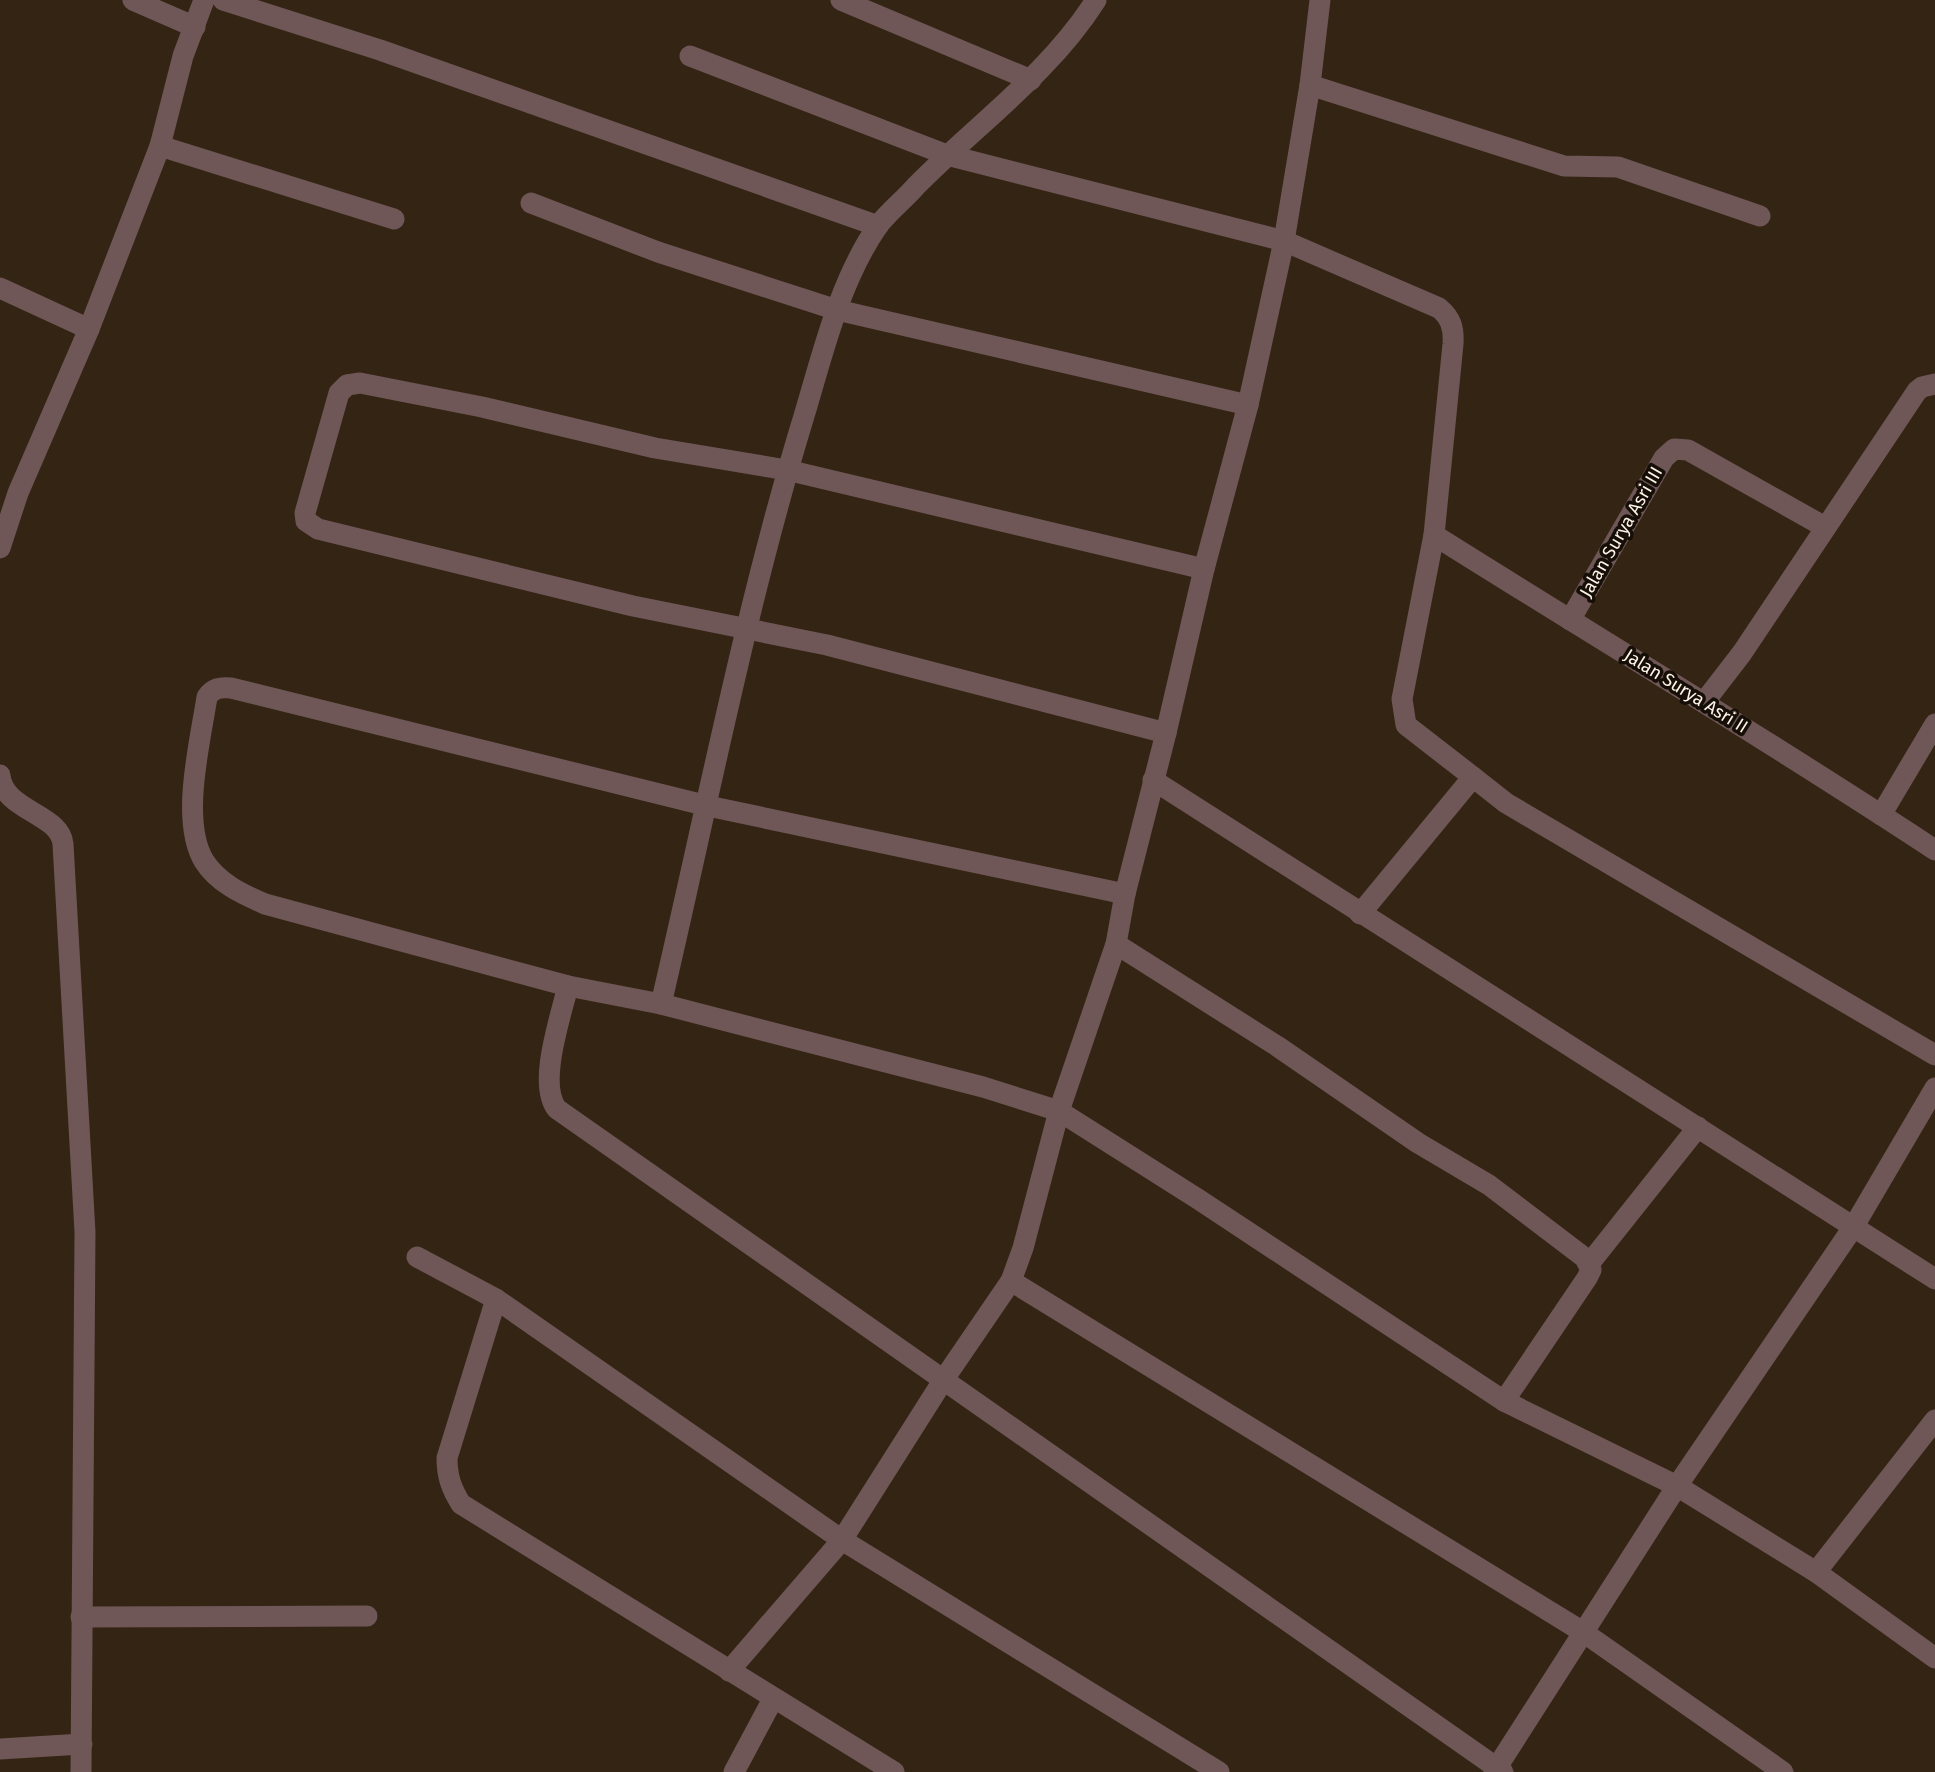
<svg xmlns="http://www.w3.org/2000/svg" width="1935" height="1772" font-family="'Fira Sans',sans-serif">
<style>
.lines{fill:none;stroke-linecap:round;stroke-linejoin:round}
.minor{stroke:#6f5657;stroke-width:21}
.labels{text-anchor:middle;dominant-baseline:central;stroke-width:7;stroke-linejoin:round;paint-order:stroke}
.street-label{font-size:18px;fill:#fef3e8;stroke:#160f08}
</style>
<rect width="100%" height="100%" fill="#342413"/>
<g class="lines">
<g class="minor">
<polyline points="133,0 195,27"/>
<polyline points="223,0 380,50 878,226"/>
<polyline points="841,0 1031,80"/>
<path d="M690 56 947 155 1284 241 1439 308C1451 318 1454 328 1453 344L1434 535 1402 699 1406 725 1473 777"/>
<polyline points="1310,85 1564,166 1618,167 1760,216"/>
<polyline points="160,146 394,219"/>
<polyline points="531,203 658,252 837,310 1248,405"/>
<polyline points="0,288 89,329"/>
<path d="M1434 535C1601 640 1770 741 1935 850"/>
<polyline points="0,548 18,493 89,329 160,146 183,56 204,0"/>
<polyline points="1570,620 1664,458 1674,449 1688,450 1825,527"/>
<polyline points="1705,701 1742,653 1917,391 1922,387 1935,384"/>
<polyline points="1166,733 827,645 633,606 318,529 306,521 305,513 339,393 347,385 360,383 482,407 655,448 787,470 1204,569"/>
<path d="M0 775C3 811 60 813 63 844L85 1232 81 1772"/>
<polyline points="1153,780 1935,1279"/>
<polyline points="1881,815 1935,724"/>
<path d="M1125 894 708 806 231 688C220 687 213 688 207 697 200 743 180 821 204 861 218 883 242 894 265 904L568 986 661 1004 983 1087 1059 1111 1198 1199 1504 1401 1677 1486 1816 1572 1935 1658"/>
<polyline points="1360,914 1473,777 1506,803 1935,1055"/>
<polyline points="1116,944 1277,1046 1418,1143 1489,1185 1585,1258 1591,1270 1587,1278 1504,1401"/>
<path d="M568 986C561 1016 537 1084 557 1109L1503 1772"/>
<path d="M661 1004C707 808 745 609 804 416 823 353 839 283 877 227 888 212 904 200 916 186 977 124 1049 74 1096 0"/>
<polyline points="417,1257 496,1299 842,1540 1219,1772"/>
<polyline points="1589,1264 1698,1127"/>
<polyline points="1011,1281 1583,1632 1783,1772"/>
<path d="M496 1299 447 1458C447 1476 451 1488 461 1504L894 1772"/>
<polyline points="1816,1572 1935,1420"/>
<polyline points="81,1617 367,1616"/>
<polyline points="729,1671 842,1540 944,1379 1011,1281 1023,1248 1059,1111 1116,944 1125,894 1166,733 1204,569 1248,405 1284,241 1310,85 1320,0"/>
<polyline points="0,1749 82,1744"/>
<polyline points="734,1772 773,1699"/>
<polyline points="1494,1772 1677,1486 1854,1226 1935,1088"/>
</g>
</g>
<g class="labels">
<g class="street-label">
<text transform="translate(1621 532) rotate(-60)">Jalan Surya Asri III</text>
<text transform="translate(1686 691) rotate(32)">Jalan Surya Asri II</text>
</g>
</g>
</svg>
